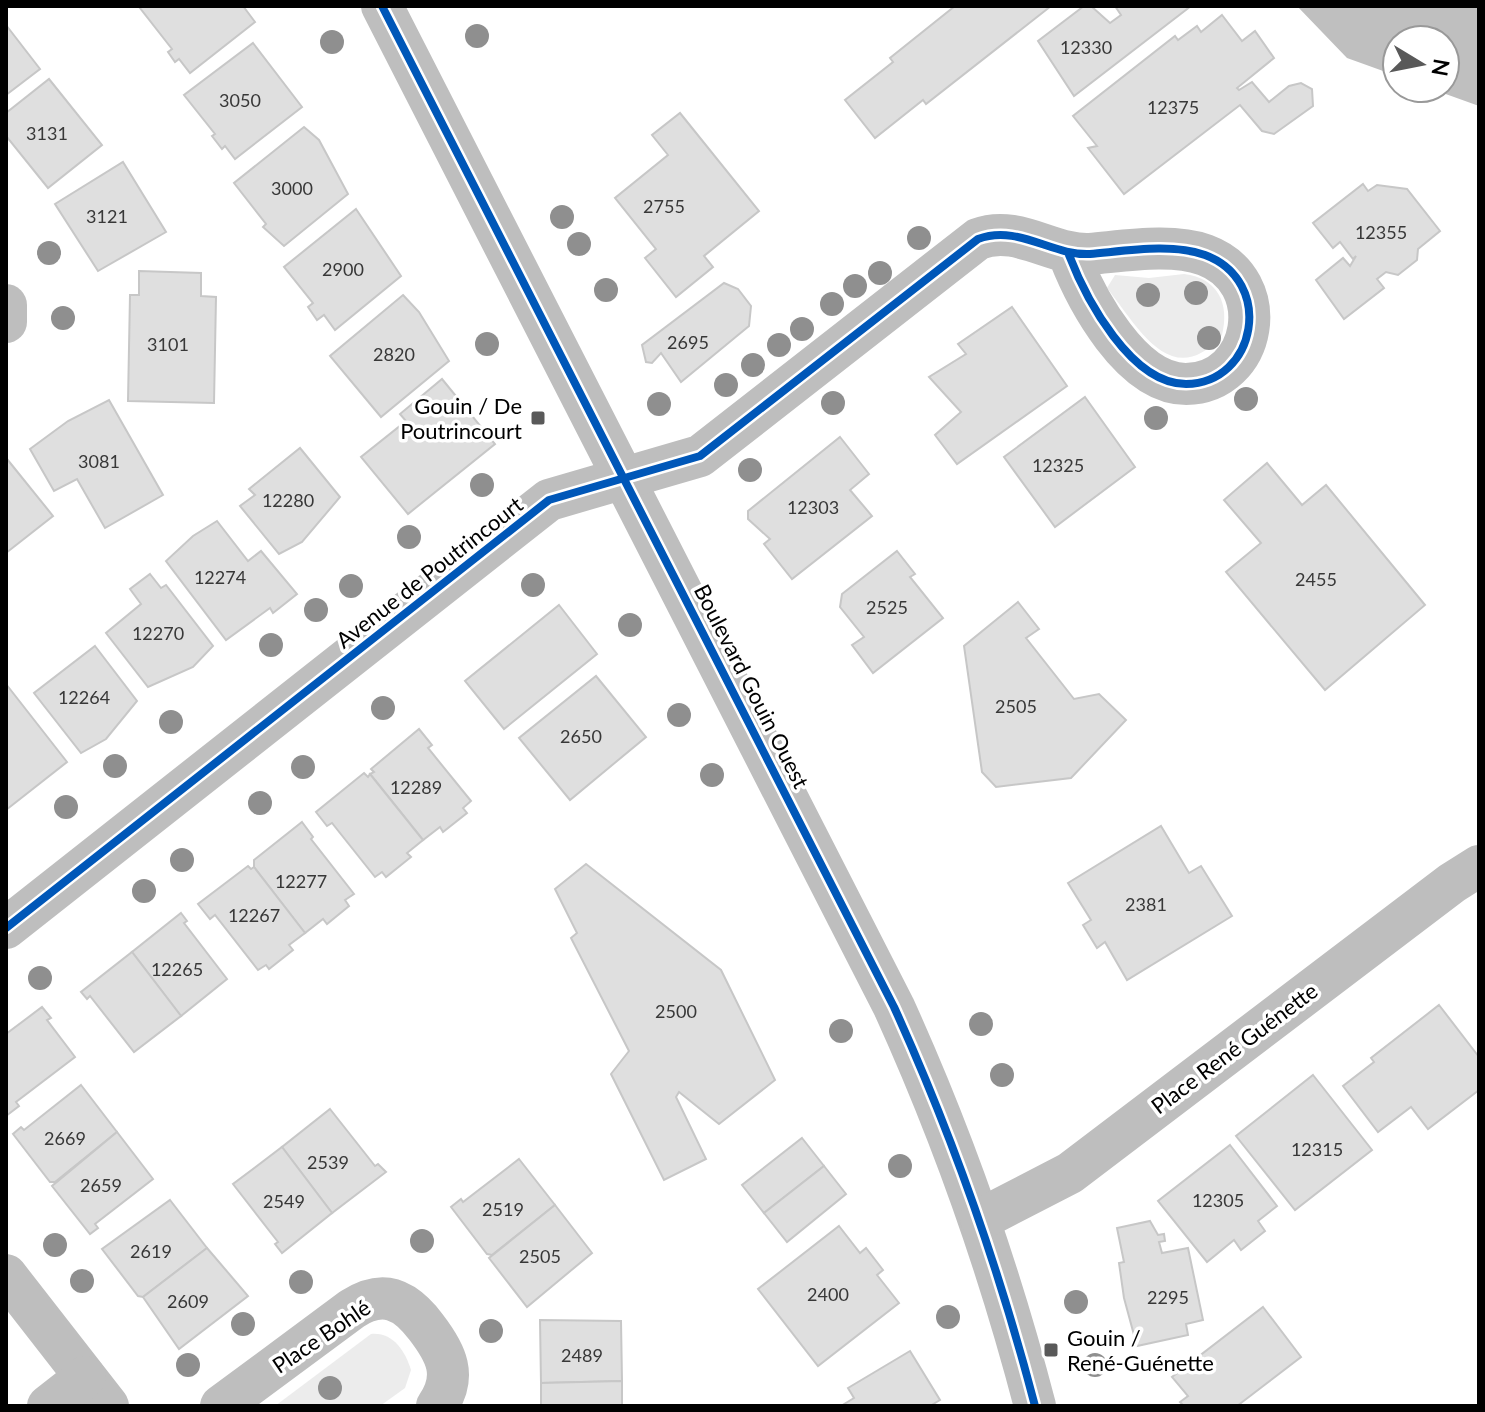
<svg xmlns="http://www.w3.org/2000/svg" width="1485" height="1412" font-family="Lato,sans-serif">
<style>
.green{fill:#ececec}
.water{fill:#bfbfbf}
.building{fill:#dfdfdf;stroke:#c7c7c7;stroke-width:2}
.lines{fill:none;stroke-linecap:round;stroke-linejoin:round}
.minor{stroke:#bebebe;stroke-width:42}
.cycleway-casing{stroke:#fff;stroke-width:13}
.cycleway{stroke:#0057b8;stroke-width:8}
.tree{fill:#8f8f8f}
.poi-dot{fill:#595959;stroke:#fff;stroke-width:3}
.labels{text-anchor:middle;dominant-baseline:central;stroke-width:7;stroke-linejoin:round;paint-order:stroke}
.number-label{font-size:18px;fill:#383838}
.poi-label{font-size:22px;fill:#000;stroke:#fff;text-anchor:end}
.street-label{font-size:22px;fill:#000;stroke:#fff}
</style>
<rect width="100%" height="100%" fill="#fff"/>
<g class="green">
<path d="M1184 274C1218 278 1230 304 1222 335 1172 393 1138 327 1107 288L1115 275 1149 278Z"/>
<path d="M371 1334C393 1332 405 1351 411 1370L405 1388 380 1406H275Z"/>
</g>
<polygon class="water" points="1297,6 1479,6 1479,106 1429,88 1445,88 1445,40 1397,40 1397,76 1347,58"/>
<g class="building">
<polygon points="142,6 243,6 255,22 190,73 179,59 175,62 168,52 172,49 140,8"/>
<polygon points="955,6 1051,6 926,104 923,100 875,138 845,100 893,62 890,58"/>
<polygon points="1084,6 1091,6 1110,23 1121,15 1115,6 1191,6 1074,96 1038,41"/>
<polygon points="1222,15 1242,41 1255,31 1274,58 1237,88 1239,90 1252,82 1269,102 1289,86 1301,83 1312,89 1313,106 1274,134 1262,131 1240,105 1124,194 1088,148 1097,146 1073,116 1175,36 1178,40 1197,26 1201,32"/>
<polygon points="6,25 40,69 6,95"/>
<polygon points="253,43 302,107 235,159 225,146 222,149 212,136 215,134 184,95"/>
<polygon points="49,79 102,145 48,188 6,136 6,113"/>
<polygon points="680,113 759,211 704,256 713,267 676,297 645,258 656,249 615,198 668,155 652,135"/>
<polygon points="304,127 319,140 348,194 284,246 263,227 266,224 234,183"/>
<polygon points="123,162 166,232 98,271 55,204"/>
<polygon points="1363,184 1368,191 1377,185 1407,189 1440,231 1418,249 1417,260 1398,275 1386,272 1377,279 1384,288 1344,319 1316,280 1343,258 1350,266 1356,256 1353,259 1340,242 1333,248 1313,223"/>
<polygon points="356,209 401,276 335,330 324,315 317,320 308,307 313,303 284,267"/>
<polygon points="139,271 201,273 201,296 216,297 214,403 128,401 130,295 139,295"/>
<polygon points="724,283 738,289 751,306 749,326 681,382 661,353 652,363 646,362 642,345"/>
<polygon points="403,295 419,312 449,361 381,417 330,356"/>
<polygon points="1012,307 1067,386 957,464 935,435 961,412 929,377 966,354 958,344"/>
<polygon points="442,379 495,444 408,514 361,457 406,421 400,414"/>
<polygon points="1085,397 1135,467 1055,527 1004,457"/>
<polygon points="109,400 163,495 105,528 77,479 54,491 30,449 68,421"/>
<polygon points="840,437 869,474 850,490 872,516 792,579 764,544 770,539 748,519 748,511"/>
<polygon points="300,448 340,497 302,542 279,554 240,506 255,495 249,489"/>
<polygon points="7,459 53,516 6,553 6,460"/>
<polygon points="1267,463 1302,505 1326,485 1425,605 1325,690 1226,572 1261,543 1224,500"/>
<polygon points="217,521 248,561 261,551 297,594 273,613 270,608 226,640 166,561 193,536"/>
<polygon points="897,551 915,574 910,577 943,618 873,673 852,645 864,637 840,607 842,594"/>
<polygon points="150,574 161,588 166,585 213,646 193,667 148,687 106,633 141,604 130,589"/>
<polygon points="1018,602 1039,629 1026,638 1074,699 1099,694 1126,720 1071,778 996,787 982,772 964,646"/>
<polygon points="559,605 597,654 504,729 465,681"/>
<polygon points="95,646 137,701 106,739 81,753 34,693"/>
<polygon points="596,676 646,737 570,800 519,738"/>
<polygon points="6,684 67,762 6,810"/>
<polygon points="419,729 432,745 428,748 471,801 463,808 467,813 443,832 440,827 423,840 370,774 374,772 371,769"/>
<polygon points="364,773 368,777 370,774 423,840 407,853 411,857 386,877 382,872 375,877 332,823 327,826 316,812"/>
<polygon points="302,822 313,837 311,839 354,894 345,900 349,906 327,924 323,919 305,933 254,867 254,860"/>
<polygon points="1161,826 1189,873 1201,866 1232,916 1127,980 1105,942 1097,948 1083,925 1091,920 1068,883"/>
<polygon points="586,864 721,970 775,1080 719,1124 679,1092 676,1097 706,1159 664,1180 611,1074 629,1051 571,938 577,933 555,889"/>
<polygon points="248,866 251,869 254,867 305,933 289,945 293,950 269,969 266,965 258,970 215,915 210,919 198,904"/>
<polygon points="181,913 187,921 184,923 227,979 181,1016 132,952"/>
<polygon points="132,952 181,1016 134,1052 90,996 87,999 81,992"/>
<polygon points="1439,1005 1479,1057 1479,1090 1428,1129 1411,1107 1378,1132 1343,1086 1374,1062 1371,1058"/>
<polygon points="42,1007 51,1018 47,1020 75,1057 16,1102 19,1106 6,1116 6,1034"/>
<polygon points="1313,1075 1372,1150 1295,1210 1236,1136"/>
<polygon points="81,1085 117,1132 55,1182 50,1182 13,1134 21,1127 24,1130"/>
<polygon points="330,1109 375,1166 378,1164 386,1172 332,1213 282,1147"/>
<polygon points="117,1132 153,1179 95,1224 98,1228 90,1234 52,1186"/>
<polygon points="802,1138 824,1166 764,1213 742,1185"/>
<polygon points="1230,1145 1277,1206 1258,1221 1265,1231 1241,1250 1234,1240 1207,1262 1158,1201"/>
<polygon points="282,1147 332,1213 282,1253 275,1244 278,1242 233,1184"/>
<polygon points="519,1159 555,1205 492,1255 487,1254 451,1207 461,1199 463,1202"/>
<polygon points="824,1166 846,1194 787,1242 764,1213"/>
<polygon points="170,1200 207,1248 143,1297 138,1296 102,1249"/>
<polygon points="555,1205 592,1253 527,1307 489,1258"/>
<polygon points="1150,1221 1158,1235 1164,1234 1165,1241 1159,1242 1162,1253 1188,1248 1203,1320 1186,1324 1188,1335 1137,1346 1124,1298 1119,1263 1124,1262 1117,1228"/>
<polygon points="839,1226 860,1253 866,1248 883,1270 877,1275 899,1303 818,1366 758,1289"/>
<polygon points="207,1248 248,1296 179,1349 143,1297"/>
<polygon points="1263,1307 1301,1357 1237,1406 1184,1406 1180,1402 1188,1396 1172,1377"/>
<polygon points="540,1320 621,1321 622,1381 541,1383"/>
<polygon points="910,1351 940,1400 930,1406 841,1406 854,1398 848,1388"/>
<polygon points="622,1381 622,1406 541,1406 541,1383"/>
</g>
<g class="lines">
<g class="minor">
<path d="M382 6 894 1007C953 1137 999 1268 1035 1406"/>
<polyline points="6,305 6,322"/>
<path d="M6 928 549 500 700 456 978 239C1018 224 1052 256 1090 254 1125 251 1172 243 1205 255 1275 281 1257 383 1186 384 1131 384 1086 299 1069 255"/>
<polyline points="981,1219 1070,1173 1452,883 1479,866"/>
<polyline points="6,1275 108,1406"/>
<polyline points="48,1406 85,1377"/>
<path d="M221 1406 352 1309C383 1289 405 1299 426 1327 446 1353 458 1376 437 1406"/>
</g>
<defs>
<g id="cycleway">
<path d="M382 6 894 1007C953 1137 999 1268 1035 1406"/>
<path d="M6 928 549 500 700 456 978 239C1018 224 1052 256 1090 254 1125 251 1172 243 1205 255 1275 281 1257 383 1186 384 1131 384 1086 299 1069 255"/>
</g>
</defs>
<use href="#cycleway" class="cycleway-casing"/>
<use href="#cycleway" class="cycleway"/>
</g>
<g class="tree">
<circle cx="477" cy="36" r="12"/>
<circle cx="332" cy="42" r="12"/>
<circle cx="562" cy="217" r="12"/>
<circle cx="919" cy="238" r="12"/>
<circle cx="579" cy="244" r="12"/>
<circle cx="49" cy="253" r="12"/>
<circle cx="880" cy="273" r="12"/>
<circle cx="855" cy="286" r="12"/>
<circle cx="606" cy="290" r="12"/>
<circle cx="1196" cy="293" r="12"/>
<circle cx="1148" cy="295" r="12"/>
<circle cx="832" cy="304" r="12"/>
<circle cx="63" cy="318" r="12"/>
<circle cx="802" cy="329" r="12"/>
<circle cx="1209" cy="338" r="12"/>
<circle cx="487" cy="344" r="12"/>
<circle cx="779" cy="345" r="12"/>
<circle cx="753" cy="365" r="12"/>
<circle cx="726" cy="385" r="12"/>
<circle cx="1246" cy="399" r="12"/>
<circle cx="833" cy="403" r="12"/>
<circle cx="659" cy="404" r="12"/>
<circle cx="1156" cy="418" r="12"/>
<circle cx="750" cy="470" r="12"/>
<circle cx="482" cy="485" r="12"/>
<circle cx="409" cy="537" r="12"/>
<circle cx="533" cy="585" r="12"/>
<circle cx="351" cy="586" r="12"/>
<circle cx="316" cy="610" r="12"/>
<circle cx="630" cy="625" r="12"/>
<circle cx="271" cy="645" r="12"/>
<circle cx="383" cy="708" r="12"/>
<circle cx="679" cy="715" r="12"/>
<circle cx="171" cy="722" r="12"/>
<circle cx="115" cy="766" r="12"/>
<circle cx="303" cy="767" r="12"/>
<circle cx="712" cy="775" r="12"/>
<circle cx="260" cy="803" r="12"/>
<circle cx="66" cy="807" r="12"/>
<circle cx="182" cy="860" r="12"/>
<circle cx="144" cy="891" r="12"/>
<circle cx="40" cy="978" r="12"/>
<circle cx="981" cy="1024" r="12"/>
<circle cx="841" cy="1031" r="12"/>
<circle cx="1002" cy="1075" r="12"/>
<circle cx="900" cy="1166" r="12"/>
<circle cx="422" cy="1241" r="12"/>
<circle cx="55" cy="1245" r="12"/>
<circle cx="82" cy="1281" r="12"/>
<circle cx="301" cy="1282" r="12"/>
<circle cx="1076" cy="1302" r="12"/>
<circle cx="948" cy="1317" r="12"/>
<circle cx="243" cy="1324" r="12"/>
<circle cx="491" cy="1331" r="12"/>
<circle cx="188" cy="1365" r="12"/>
<circle cx="1095" cy="1365" r="12"/>
<circle cx="330" cy="1388" r="12"/>
</g>
<g class="poi-dot">
<rect x="530" y="410" width="16" height="16" rx="4"/>
<rect x="1043" y="1342" width="16" height="16" rx="4"/>
</g>
<g class="labels">
<g class="number-label">
<text x="1086" y="47">12330</text>
<text x="240" y="100">3050</text>
<text x="1173" y="107">12375</text>
<text x="47" y="133">3131</text>
<text x="292" y="188">3000</text>
<text x="664" y="206">2755</text>
<text x="107" y="216">3121</text>
<text x="1381" y="232">12355</text>
<text x="343" y="269">2900</text>
<text x="688" y="342">2695</text>
<text x="168" y="344">3101</text>
<text x="394" y="354">2820</text>
<text x="99" y="461">3081</text>
<text x="1058" y="465">12325</text>
<text x="288" y="500">12280</text>
<text x="813" y="507">12303</text>
<text x="220" y="577">12274</text>
<text x="1316" y="579">2455</text>
<text x="887" y="607">2525</text>
<text x="158" y="633">12270</text>
<text x="84" y="697">12264</text>
<text x="1016" y="706">2505</text>
<text x="581" y="736">2650</text>
<text x="416" y="787">12289</text>
<text x="301" y="881">12277</text>
<text x="1146" y="904">2381</text>
<text x="254" y="915">12267</text>
<text x="177" y="969">12265</text>
<text x="676" y="1011">2500</text>
<text x="65" y="1138">2669</text>
<text x="1317" y="1149">12315</text>
<text x="328" y="1162">2539</text>
<text x="101" y="1185">2659</text>
<text x="1218" y="1200">12305</text>
<text x="284" y="1201">2549</text>
<text x="503" y="1209">2519</text>
<text x="151" y="1251">2619</text>
<text x="540" y="1256">2505</text>
<text x="828" y="1294">2400</text>
<text x="1168" y="1297">2295</text>
<text x="188" y="1301">2609</text>
<text x="582" y="1355">2489</text>
</g>
<g class="poi-label">
<text x="522" y="405">Gouin / De<tspan x="522" dy="25">Poutrincourt</tspan></text>
<text x="1067" y="1337" text-anchor="start">Gouin /<tspan x="1067" dy="25">René-Guénette</tspan></text>
</g>
<g class="street-label">
<text transform="translate(429 572) rotate(-38)">Avenue de Poutrincourt</text>
<text transform="translate(752 686) rotate(63)">Boulevard Gouin Ouest</text>
<text transform="translate(1234 1048) rotate(-37)">Place René Guénette</text>
<text transform="translate(321 1336) rotate(-34)">Place Bohlé</text>
</g>
</g>
<rect width="1485" height="1412" fill="none" stroke="#000000" stroke-width="16"/>
<g transform="translate(1421 64) rotate(100)"><circle r="38" fill="#ffffff" stroke="#999999" stroke-width="2"/>
<path d="M0-6L14 30L0 20L-14 30Z" fill="#595959"/>
<text y="-12" font-size="22" font-weight="bold" text-anchor="middle" fill="#000000">N</text>
</g>
</svg>
